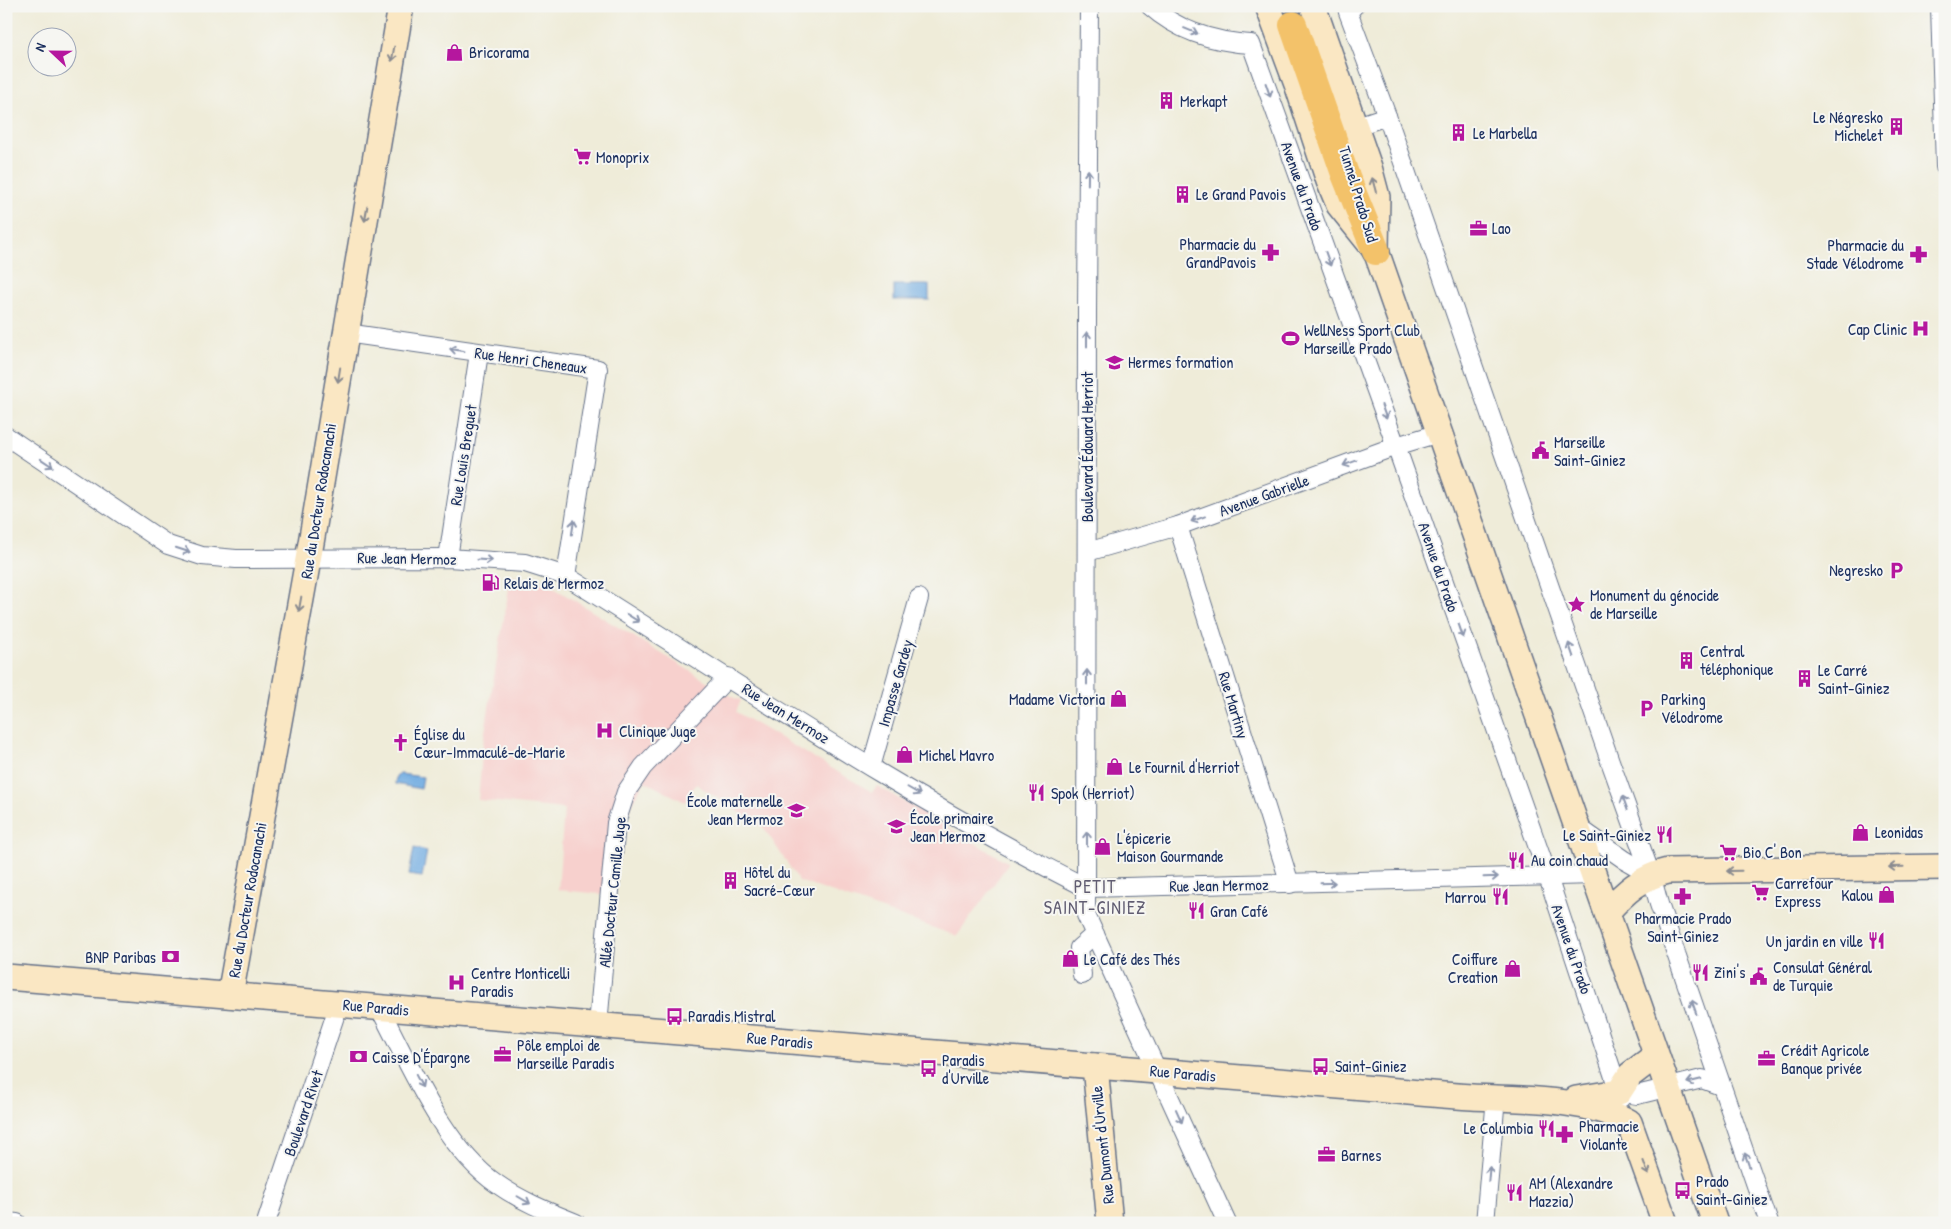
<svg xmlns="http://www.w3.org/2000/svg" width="1951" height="1229" font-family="'Patrick Hand',sans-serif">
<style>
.built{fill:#f7d0cd}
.water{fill:#70abe1;stroke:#466da0}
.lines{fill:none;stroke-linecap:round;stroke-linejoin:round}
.highway-tunnel{stroke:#c5c6c0;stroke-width:28;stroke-dasharray:28 14;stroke-linecap:butt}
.street-casing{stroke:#657189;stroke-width:20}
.secondary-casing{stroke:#657189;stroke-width:28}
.highway-casing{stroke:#657189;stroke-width:30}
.street{stroke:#fff;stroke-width:18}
.secondary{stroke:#fae7c3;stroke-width:25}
.highway{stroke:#f3c26a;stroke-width:28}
.oneway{stroke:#8d97ae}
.oneway2{stroke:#8a8b90}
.labels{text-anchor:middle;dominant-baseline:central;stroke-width:4;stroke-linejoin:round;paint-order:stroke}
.poi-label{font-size:16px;fill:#1b2f5e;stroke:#f6f6f2;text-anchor:start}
.street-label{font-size:16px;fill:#1b2f5e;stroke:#f6f6f2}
.neighbourhood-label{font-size:18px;letter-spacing:1px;fill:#615d72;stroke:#f6f6f2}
</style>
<rect width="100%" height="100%" fill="#f6f6f2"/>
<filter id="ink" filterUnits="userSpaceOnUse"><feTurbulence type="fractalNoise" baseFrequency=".02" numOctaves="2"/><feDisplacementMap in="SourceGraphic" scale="10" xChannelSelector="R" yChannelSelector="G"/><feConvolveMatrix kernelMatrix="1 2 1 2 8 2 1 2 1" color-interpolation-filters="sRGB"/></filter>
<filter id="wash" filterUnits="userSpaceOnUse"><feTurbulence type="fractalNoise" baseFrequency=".0096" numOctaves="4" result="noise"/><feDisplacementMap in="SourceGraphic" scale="20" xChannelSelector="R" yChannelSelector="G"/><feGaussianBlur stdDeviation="1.12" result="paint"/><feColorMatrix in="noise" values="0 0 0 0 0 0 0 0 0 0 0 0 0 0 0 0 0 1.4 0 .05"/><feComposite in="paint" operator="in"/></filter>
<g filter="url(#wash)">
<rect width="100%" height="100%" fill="#efecd9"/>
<polygon class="built" points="511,576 536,580 549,585 736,699 741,700 736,712 872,792 877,786 1009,863 957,936 799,881 764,828 696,784 685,802 644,781 623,823 603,894 558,890 564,809 478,800 483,743"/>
<g class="water">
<rect x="894" y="285" width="35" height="15"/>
<polygon points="400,774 423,777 421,789 395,784 396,776"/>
<polygon points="414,848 427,851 422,877 409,875"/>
</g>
</g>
<g filter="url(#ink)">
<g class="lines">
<polyline class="highway-tunnel" points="1286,6 1293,25"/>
<defs>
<g id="street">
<polyline points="1089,6 1087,314 1086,915 1227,1223"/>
<path d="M1150 6C1178 31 1215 42 1251 44L1396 446 1542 859 1621 1098"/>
<polyline points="1354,6 1348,12 1387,116 1610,761 1651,875 1659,904 1769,1223"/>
<polyline points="1940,6 1945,167"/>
<polyline points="1354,127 1387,116"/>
<polyline points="346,333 598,369 566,576"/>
<path d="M6 436 168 545 202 556 236 559 448 558 525 563 566 576C737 683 906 797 1087 888L1595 875"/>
<polyline points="1178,526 1290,884"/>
<polyline points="1087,552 1178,526 1396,446 1439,433"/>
<polyline points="448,558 479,353"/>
<polyline points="871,767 919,598"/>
<polyline points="1578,827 1625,860 1651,875"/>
<polyline points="1082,975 1079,948 1095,934"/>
<path d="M379 1007C409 1064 444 1148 497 1184 521 1201 549 1212 576 1223"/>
<polyline points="598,1025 616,823 626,792 643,767 728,677"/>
<polyline points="1619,1092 1637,1095 1702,1079 1721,1086"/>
<polyline points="6,1222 17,1223"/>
<polyline points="266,1223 339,1004"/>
<polyline points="1485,1223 1496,1097"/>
</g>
<g id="secondary">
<polyline points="1268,6 1298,87 1329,181 1339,205 1376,251 1715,1223"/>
<polyline points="1313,6 1369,167 1377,197 1376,249"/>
<path d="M1607 912C1625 892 1641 877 1668 871L1945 867"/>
<path d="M6 977 1376 1089C1408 1092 1440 1095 1472 1097 1518 1099 1589 1098 1629 1122L1665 1223"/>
<polyline points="230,995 311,543 401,6"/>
<polyline points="1095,1066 1110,1223"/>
<polyline points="1576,1099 1619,1092 1630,1075 1655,1056"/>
</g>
<polyline id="highway" points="1293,25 1345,174 1376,251"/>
</defs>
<use href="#street" class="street-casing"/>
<use href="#secondary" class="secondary-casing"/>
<use href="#highway" class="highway-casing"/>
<use href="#street" class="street"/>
<use href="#secondary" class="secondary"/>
<use href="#highway" class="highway"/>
</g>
<defs><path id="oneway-shaft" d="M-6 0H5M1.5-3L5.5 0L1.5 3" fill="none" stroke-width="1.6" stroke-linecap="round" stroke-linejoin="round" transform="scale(1.25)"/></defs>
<g class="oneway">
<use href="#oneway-shaft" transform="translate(1191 31) rotate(22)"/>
<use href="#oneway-shaft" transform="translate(1268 90) rotate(71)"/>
<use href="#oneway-shaft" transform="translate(1088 177) rotate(-89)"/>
<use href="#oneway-shaft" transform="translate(1328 259) rotate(70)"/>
<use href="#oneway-shaft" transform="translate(1087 339) rotate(-90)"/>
<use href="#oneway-shaft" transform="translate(457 350) rotate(-171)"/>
<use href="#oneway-shaft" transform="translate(1384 412) rotate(70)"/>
<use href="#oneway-shaft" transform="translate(47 463) rotate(34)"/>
<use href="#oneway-shaft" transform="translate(1350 463) rotate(160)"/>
<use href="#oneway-shaft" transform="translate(1198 519) rotate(160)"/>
<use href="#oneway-shaft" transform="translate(573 527) rotate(-81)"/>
<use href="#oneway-shaft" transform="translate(183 550) rotate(18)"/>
<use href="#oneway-shaft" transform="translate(485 560) rotate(4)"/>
<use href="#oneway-shaft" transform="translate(633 618) rotate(32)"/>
<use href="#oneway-shaft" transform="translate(1461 631) rotate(71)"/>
<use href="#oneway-shaft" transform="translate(1571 650) rotate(-109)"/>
<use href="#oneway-shaft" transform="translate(1087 677) rotate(-90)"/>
<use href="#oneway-shaft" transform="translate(914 791) rotate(30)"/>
<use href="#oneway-shaft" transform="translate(1625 803) rotate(-110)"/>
<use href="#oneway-shaft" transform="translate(1087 839) rotate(-90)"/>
<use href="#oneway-shaft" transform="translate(1491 877) rotate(-2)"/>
<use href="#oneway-shaft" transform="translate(1328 883) rotate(-2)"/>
<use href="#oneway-shaft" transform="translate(1694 1007) rotate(-109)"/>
<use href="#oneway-shaft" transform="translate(419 1081) rotate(62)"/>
<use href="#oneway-shaft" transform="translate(1694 1081) rotate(167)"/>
<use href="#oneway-shaft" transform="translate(1179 1116) rotate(66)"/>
<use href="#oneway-shaft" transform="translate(1747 1160) rotate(-109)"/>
<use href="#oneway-shaft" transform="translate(1489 1174) rotate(-85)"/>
<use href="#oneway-shaft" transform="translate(524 1200) rotate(30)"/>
</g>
<g class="oneway2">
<use href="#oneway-shaft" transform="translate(393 54) rotate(100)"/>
<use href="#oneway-shaft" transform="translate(1374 185) rotate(-105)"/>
<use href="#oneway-shaft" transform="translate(366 214) rotate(100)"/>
<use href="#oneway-shaft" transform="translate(339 375) rotate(99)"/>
<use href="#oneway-shaft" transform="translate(300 604) rotate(100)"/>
<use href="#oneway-shaft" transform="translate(1896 867) rotate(179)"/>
<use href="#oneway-shaft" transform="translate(1734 871) rotate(179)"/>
<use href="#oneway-shaft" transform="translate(1646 1168) rotate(70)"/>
</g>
</g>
<defs>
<symbol id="shop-bare" viewBox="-9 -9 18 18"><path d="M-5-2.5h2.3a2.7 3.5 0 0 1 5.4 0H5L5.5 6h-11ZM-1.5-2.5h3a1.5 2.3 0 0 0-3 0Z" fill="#b5179e" stroke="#f6f6f2" stroke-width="2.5" paint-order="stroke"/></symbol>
<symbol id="building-bare" viewBox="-9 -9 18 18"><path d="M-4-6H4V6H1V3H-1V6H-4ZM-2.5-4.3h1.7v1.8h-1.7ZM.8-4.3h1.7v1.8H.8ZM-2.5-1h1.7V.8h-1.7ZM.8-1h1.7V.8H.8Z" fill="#b5179e" stroke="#f6f6f2" stroke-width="2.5" paint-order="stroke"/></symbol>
<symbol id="supermarket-bare" viewBox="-9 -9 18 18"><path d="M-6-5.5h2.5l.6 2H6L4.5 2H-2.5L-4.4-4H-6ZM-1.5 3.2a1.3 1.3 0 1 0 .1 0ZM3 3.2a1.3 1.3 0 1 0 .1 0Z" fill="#b5179e" stroke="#f6f6f2" stroke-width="2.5" paint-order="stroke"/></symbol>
<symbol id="office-bare" viewBox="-9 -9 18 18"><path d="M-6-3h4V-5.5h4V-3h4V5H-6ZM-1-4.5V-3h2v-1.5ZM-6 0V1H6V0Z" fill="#b5179e" stroke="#f6f6f2" stroke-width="2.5" paint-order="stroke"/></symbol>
<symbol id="pharmacy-bare" viewBox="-9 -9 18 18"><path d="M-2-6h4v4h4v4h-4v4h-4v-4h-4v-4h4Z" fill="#b5179e" stroke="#f6f6f2" stroke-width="2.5" paint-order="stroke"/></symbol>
<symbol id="hospital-bare" viewBox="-9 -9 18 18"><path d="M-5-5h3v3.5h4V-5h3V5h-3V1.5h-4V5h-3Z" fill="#b5179e" stroke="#f6f6f2" stroke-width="2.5" paint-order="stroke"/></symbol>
<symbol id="stadium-bare" viewBox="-9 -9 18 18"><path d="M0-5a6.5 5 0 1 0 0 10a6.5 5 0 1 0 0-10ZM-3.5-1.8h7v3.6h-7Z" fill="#b5179e" stroke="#f6f6f2" stroke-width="2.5" paint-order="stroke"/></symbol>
<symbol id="school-bare" viewBox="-9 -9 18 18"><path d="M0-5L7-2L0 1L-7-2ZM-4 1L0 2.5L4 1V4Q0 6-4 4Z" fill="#b5179e" stroke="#f6f6f2" stroke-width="2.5" paint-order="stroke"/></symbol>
<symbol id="civic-bare" viewBox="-9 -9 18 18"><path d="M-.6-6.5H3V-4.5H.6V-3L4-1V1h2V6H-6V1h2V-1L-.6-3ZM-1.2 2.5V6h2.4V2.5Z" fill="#b5179e" stroke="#f6f6f2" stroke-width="2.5" paint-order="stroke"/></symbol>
<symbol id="parking-bare" viewBox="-9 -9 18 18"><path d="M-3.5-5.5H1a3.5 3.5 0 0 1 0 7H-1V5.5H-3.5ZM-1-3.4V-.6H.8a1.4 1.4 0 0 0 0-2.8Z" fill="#b5179e" stroke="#f6f6f2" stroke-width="2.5" paint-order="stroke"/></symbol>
<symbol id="fuel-bare" viewBox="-9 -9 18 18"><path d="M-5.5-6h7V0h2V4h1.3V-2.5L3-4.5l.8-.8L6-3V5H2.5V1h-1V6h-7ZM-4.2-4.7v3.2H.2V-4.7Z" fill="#b5179e" stroke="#f6f6f2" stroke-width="2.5" paint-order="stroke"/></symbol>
<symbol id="sight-bare" viewBox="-9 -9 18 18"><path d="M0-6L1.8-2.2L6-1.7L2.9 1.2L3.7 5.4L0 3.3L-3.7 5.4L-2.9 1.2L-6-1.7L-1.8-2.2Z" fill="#b5179e" stroke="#f6f6f2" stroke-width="2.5" paint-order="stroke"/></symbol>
<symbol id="church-bare" viewBox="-9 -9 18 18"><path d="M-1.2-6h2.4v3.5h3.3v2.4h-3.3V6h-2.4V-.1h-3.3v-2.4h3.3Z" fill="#b5179e" stroke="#f6f6f2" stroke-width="2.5" paint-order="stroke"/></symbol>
<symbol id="restaurant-bare" viewBox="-9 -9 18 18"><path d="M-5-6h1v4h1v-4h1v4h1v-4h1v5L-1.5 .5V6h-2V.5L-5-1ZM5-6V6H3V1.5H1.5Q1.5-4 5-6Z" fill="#b5179e" stroke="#f6f6f2" stroke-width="2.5" paint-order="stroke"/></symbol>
<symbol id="bank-bare" viewBox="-9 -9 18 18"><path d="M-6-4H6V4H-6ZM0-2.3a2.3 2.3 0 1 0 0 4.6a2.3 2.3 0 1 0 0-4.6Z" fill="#b5179e" stroke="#f6f6f2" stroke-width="2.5" paint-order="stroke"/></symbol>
<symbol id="bus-bare" viewBox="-9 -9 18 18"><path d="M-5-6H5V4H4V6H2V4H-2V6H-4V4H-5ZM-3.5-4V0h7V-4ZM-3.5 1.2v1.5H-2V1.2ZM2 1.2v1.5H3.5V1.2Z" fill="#b5179e" stroke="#f6f6f2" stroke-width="2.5" paint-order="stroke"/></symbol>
</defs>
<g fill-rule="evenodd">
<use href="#shop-bare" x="442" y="40" width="25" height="25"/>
<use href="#building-bare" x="1154" y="88" width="25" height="25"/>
<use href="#building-bare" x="1884" y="114" width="25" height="25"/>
<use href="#building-bare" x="1446" y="120" width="25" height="25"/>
<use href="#supermarket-bare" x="570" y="144" width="25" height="25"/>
<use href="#building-bare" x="1170" y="182" width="25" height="25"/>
<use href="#office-bare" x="1466" y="216" width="25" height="25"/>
<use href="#pharmacy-bare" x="1258" y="240" width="25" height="25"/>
<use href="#pharmacy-bare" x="1906" y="242" width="25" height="25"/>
<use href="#hospital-bare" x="1908" y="316" width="25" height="25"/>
<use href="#stadium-bare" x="1278" y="326" width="25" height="25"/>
<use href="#school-bare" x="1102" y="350" width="25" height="25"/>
<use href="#civic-bare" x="1528" y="438" width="25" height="25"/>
<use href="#parking-bare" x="1884" y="558" width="25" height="25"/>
<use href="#fuel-bare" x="478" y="570" width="25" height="25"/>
<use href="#sight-bare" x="1564" y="592" width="25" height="25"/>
<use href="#building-bare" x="1674" y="648" width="25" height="25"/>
<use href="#building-bare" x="1792" y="666" width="25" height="25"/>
<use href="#shop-bare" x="1106" y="686" width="25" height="25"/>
<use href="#parking-bare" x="1634" y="696" width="25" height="25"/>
<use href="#hospital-bare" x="592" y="718" width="25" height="25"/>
<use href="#church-bare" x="388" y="730" width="25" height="25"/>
<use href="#shop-bare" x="892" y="742" width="25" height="25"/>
<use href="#shop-bare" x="1102" y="754" width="25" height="25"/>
<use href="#restaurant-bare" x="1024" y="780" width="25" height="25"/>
<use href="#school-bare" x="784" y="798" width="25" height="25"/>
<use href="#school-bare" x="884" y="814" width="25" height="25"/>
<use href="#shop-bare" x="1848" y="820" width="25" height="25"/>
<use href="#restaurant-bare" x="1652" y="822" width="25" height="25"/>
<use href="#shop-bare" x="1090" y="834" width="25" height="25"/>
<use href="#supermarket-bare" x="1716" y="840" width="25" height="25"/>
<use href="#restaurant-bare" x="1504" y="848" width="25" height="25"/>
<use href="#building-bare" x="718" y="868" width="25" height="25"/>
<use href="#supermarket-bare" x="1748" y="880" width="25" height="25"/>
<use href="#shop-bare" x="1874" y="882" width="25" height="25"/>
<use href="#pharmacy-bare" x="1670" y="884" width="25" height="25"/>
<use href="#restaurant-bare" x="1488" y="884" width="25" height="25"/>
<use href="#restaurant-bare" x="1184" y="898" width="25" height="25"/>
<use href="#restaurant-bare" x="1864" y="928" width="25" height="25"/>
<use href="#bank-bare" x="158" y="944" width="25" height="25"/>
<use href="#shop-bare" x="1058" y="946" width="25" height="25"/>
<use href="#shop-bare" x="1500" y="956" width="25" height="25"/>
<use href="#restaurant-bare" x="1688" y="960" width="25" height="25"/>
<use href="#civic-bare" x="1746" y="964" width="25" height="25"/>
<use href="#hospital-bare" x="444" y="970" width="25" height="25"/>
<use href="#bus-bare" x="662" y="1004" width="25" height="25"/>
<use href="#office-bare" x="490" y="1042" width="25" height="25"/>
<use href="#bank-bare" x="346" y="1044" width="25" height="25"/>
<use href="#office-bare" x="1754" y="1046" width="25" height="25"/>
<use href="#bus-bare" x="1308" y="1054" width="25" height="25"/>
<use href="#bus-bare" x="916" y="1056" width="25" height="25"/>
<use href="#restaurant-bare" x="1534" y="1116" width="25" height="25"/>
<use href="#pharmacy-bare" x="1552" y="1122" width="25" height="25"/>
<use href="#office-bare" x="1314" y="1142" width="25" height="25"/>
<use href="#bus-bare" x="1670" y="1178" width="25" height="25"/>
<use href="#restaurant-bare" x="1502" y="1180" width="25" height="25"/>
</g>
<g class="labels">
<g class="poi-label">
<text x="469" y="52">Bricorama</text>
<text x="1180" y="101">Merkapt</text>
<text x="1883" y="117" text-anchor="end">Le Négresko<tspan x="1883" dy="18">Michelet</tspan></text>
<text x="1473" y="133">Le Marbella</text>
<text x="596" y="157">Monoprix</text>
<text x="1196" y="194">Le Grand Pavois</text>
<text x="1492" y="228">Lao</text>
<text x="1256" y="244" text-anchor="end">Pharmacie du<tspan x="1256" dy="18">GrandPavois</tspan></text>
<text x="1904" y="245" text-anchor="end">Pharmacie du<tspan x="1904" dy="18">Stade Vélodrome</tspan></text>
<text x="1907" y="329" text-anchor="end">Cap Clinic</text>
<text x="1304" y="330">WellNess Sport Club<tspan x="1304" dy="18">Marseille Prado</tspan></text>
<text x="1128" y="362">Hermes formation</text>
<text x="1554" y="442">Marseille<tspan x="1554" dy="18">Saint-Giniez</tspan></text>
<text x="1883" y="570" text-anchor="end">Negresko</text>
<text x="504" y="583">Relais de Mermoz</text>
<text x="1590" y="595">Monument du génocide<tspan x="1590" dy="18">de Marseille</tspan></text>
<text x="1700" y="651">Central<tspan x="1700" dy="18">téléphonique</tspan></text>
<text x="1818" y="670">Le Carré<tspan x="1818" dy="18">Saint-Giniez</tspan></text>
<text x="1105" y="699" text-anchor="end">Madame Victoria</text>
<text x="1661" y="699">Parking<tspan x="1661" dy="18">Vélodrome</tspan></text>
<text x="619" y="731">Clinique Juge</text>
<text x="414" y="734">Église du<tspan x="414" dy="18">Cœur-Immaculé-de-Marie</tspan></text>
<text x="919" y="755">Michel Mavro</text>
<text x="1129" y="767">Le Fournil d'Herriot</text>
<text x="1051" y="793">Spok (Herriot)</text>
<text x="783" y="801" text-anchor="end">École maternelle<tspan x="783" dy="18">Jean Mermoz</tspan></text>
<text x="910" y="818">École primaire<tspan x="910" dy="18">Jean Mermoz</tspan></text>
<text x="1875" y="832">Leonidas</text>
<text x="1651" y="835" text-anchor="end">Le Saint-Giniez</text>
<text x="1117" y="838">L'épicerie<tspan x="1117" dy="18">Maison Gourmande</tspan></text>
<text x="1743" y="852">Bio C' Bon</text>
<text x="1531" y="860">Au coin chaud</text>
<text x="744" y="872">Hôtel du<tspan x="744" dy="18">Sacré-Cœur</tspan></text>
<text x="1775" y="883">Carrefour<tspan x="1775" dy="18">Express</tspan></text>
<text x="1873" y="895" text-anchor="end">Kalou</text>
<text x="1486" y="897" text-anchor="end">Marrou</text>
<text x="1210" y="911">Gran Café</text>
<text x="1683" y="918" text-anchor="middle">Pharmacie Prado<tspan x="1683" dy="18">Saint-Giniez</tspan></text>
<text x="1863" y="941" text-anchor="end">Un jardin en ville</text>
<text x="156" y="957" text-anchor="end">BNP Paribas</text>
<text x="1084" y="959">Le Café des Thés</text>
<text x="1498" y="959" text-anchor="end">Coiffure<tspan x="1498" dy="18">Creation</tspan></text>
<text x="1773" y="967">Consulat Général<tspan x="1773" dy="18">de Turquie</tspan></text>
<text x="1714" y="972">Zini's</text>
<text x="471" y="973">Centre Monticelli<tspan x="471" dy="18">Paradis</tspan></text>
<text x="688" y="1016">Paradis Mistral</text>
<text x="517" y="1045">Pôle emploi de<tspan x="517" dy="18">Marseille Paradis</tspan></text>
<text x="1781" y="1050">Crédit Agricole<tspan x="1781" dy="18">Banque privée</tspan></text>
<text x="372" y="1057">Caisse D'Épargne</text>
<text x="942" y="1060">Paradis<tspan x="942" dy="18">d'Urville</tspan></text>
<text x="1335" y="1066">Saint-Giniez</text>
<text x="1579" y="1126">Pharmacie<tspan x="1579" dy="18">Violante</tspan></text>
<text x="1533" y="1128" text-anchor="end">Le Columbia</text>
<text x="1341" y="1155">Barnes</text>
<text x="1696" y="1181">Prado<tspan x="1696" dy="18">Saint-Giniez</tspan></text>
<text x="1529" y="1183">AM (Alexandre<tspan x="1529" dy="18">Mazzia)</tspan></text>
</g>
<g class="street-label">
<text transform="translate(1302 186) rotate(70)">Avenue du Prado</text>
<text transform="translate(1359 194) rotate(73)">Tunnel Prado Sud</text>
<text transform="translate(531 360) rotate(8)">Rue Henri Cheneaux</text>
<text transform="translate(1087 447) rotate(-90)">Boulevard Édouard Herriot</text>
<text transform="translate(463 455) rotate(-81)">Rue Louis Breguet</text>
<text transform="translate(1264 495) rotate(-20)">Avenue Gabrielle</text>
<text transform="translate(318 501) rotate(-81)">Rue du Docteur Rodocanachi</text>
<text transform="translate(407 558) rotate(1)">Rue Jean Mermoz</text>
<text transform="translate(1439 567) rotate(71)">Avenue du Prado</text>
<text transform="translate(895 683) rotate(-74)">Impasse Gardey</text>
<text transform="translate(1234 705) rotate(73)">Rue Martiny</text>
<text transform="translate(786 713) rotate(32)">Rue Jean Mermoz</text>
<text transform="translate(1219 885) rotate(-1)">Rue Jean Mermoz</text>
<text transform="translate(612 892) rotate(-84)">Allée Docteur Camille Juge</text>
<text transform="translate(247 900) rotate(-80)">Rue du Docteur Rodocanachi</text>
<text transform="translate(1572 949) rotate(71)">Avenue du Prado</text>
<text transform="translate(376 1007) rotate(5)">Rue Paradis</text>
<text transform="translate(780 1040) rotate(5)">Rue Paradis</text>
<text transform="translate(1183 1073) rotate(5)">Rue Paradis</text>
<text transform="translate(303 1113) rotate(-71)">Boulevard Rivet</text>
<text transform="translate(1102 1145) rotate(-96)">Rue Dumont d'Urville</text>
</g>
<g class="neighbourhood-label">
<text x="1095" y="886">PETIT<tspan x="1095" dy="21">SAINT-GINIEZ</tspan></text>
</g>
</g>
<rect width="1951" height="1229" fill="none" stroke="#f6f6f2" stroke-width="25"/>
<g transform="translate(52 52) rotate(292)"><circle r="24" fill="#f6f6f2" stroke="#9ea6b7"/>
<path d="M0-4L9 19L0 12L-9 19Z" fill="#b5179e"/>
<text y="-8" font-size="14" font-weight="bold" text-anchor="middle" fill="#1b2f5e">N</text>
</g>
</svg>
